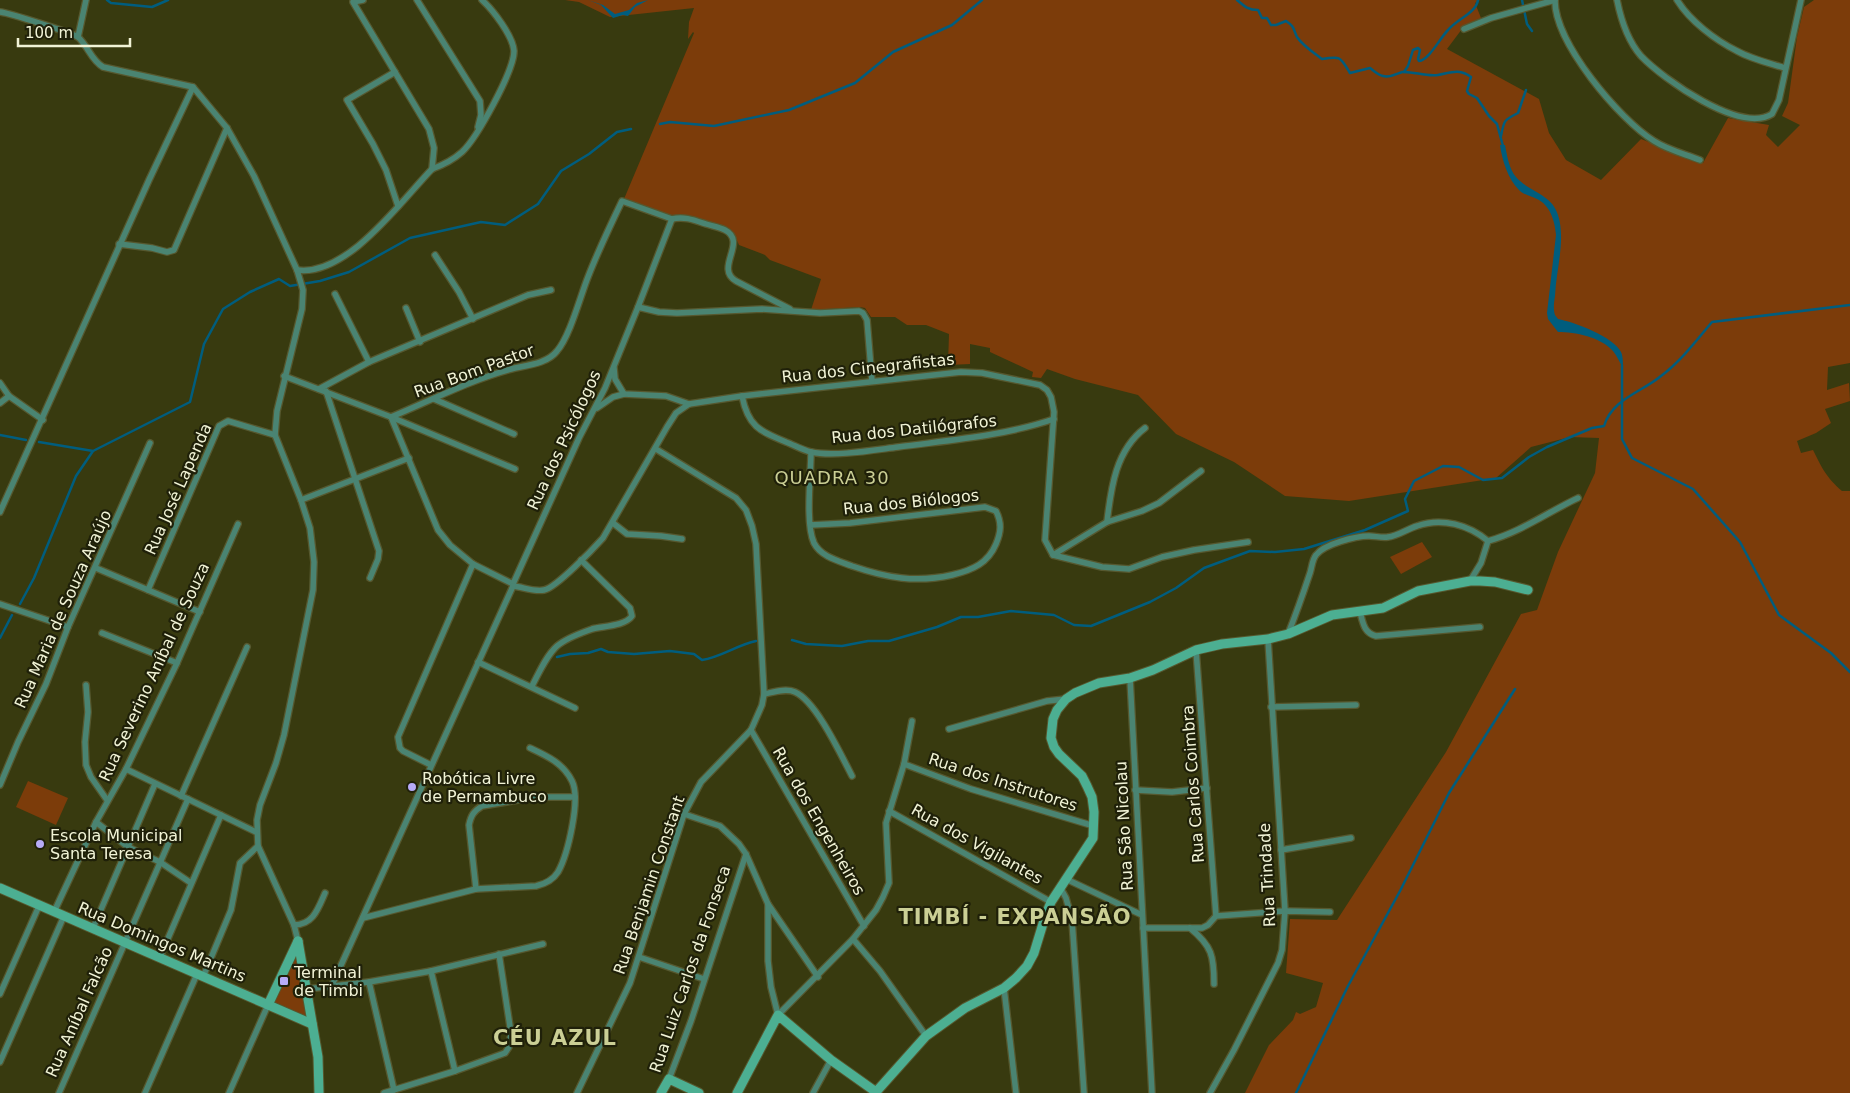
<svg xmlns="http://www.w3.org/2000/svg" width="1850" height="1093" font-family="'DejaVu Sans',sans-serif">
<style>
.green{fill:#7c3c0a}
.water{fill:#005d7e}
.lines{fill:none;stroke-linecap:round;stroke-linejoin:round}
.stream{stroke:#005d7e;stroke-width:2.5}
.street-casing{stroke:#56582f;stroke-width:8}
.secondary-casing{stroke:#56582f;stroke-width:11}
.street{stroke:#4a8472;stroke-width:5.5}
.secondary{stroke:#4caf92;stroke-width:9}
.poi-dot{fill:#b7abf7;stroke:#1f2009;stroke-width:2}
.labels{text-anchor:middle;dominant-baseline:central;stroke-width:4.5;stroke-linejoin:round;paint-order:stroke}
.street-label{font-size:16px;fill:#f1f3d6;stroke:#1f2009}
.poi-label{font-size:16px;fill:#f1f3d6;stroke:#1f2009;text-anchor:start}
.neighbourhood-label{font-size:18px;letter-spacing:1px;fill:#cbcf95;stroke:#1f2009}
.district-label{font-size:21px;font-weight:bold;letter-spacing:1px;fill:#cbcf95;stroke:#1f2009}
</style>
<rect width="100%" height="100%" fill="#383a0f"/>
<g class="green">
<path d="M565 0H1480L1475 3 1481 18 1465 25 1447 49 1539 99 1549 133 1566 160 1601 180 1641 139 1703 163 1728 118 1769 125 1766 135 1778 147 1800 125 1782 116 1788 103 1797 37 1804 7 1814 0H1850V363L1828 367 1827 390 1849 383 1850 401 1825 409 1831 423 1816 433 1797 441 1801 453 1813 450C1822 468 1826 477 1842 491H1850V1093H1245L1269 1045 1293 1020 1296 1012 1300 1014 1316 1007 1323 983 1286 973 1290 919 1337 920 1446 752 1521 614 1537 610 1558 552 1595 473 1599 438 1570 437 1531 447 1496 478 1349 501 1285 496 1234 462 1176 434 1138 395 1075 379 1047 369 1041 378 1032 377 1033 372 990 352V348L970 344V364L948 365 949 334 926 325H907L895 317H871L865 308 860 307 811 310 821 279 770 260 765 255 739 245 735 236 674 216 669 217 624 199 694 33 693 32 688 39 689 22 694 8 610 17 579 2Z"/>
<polygon points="1422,542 1432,557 1401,574 1390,557"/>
<polygon points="28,781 68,798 56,825 16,807"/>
<polygon points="298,941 312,1024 268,1005"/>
</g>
<g class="water">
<polygon points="588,0 603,5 615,14 629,10 637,3 648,0 635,7 628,16 623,15 613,18 601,5"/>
<path d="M1500 145H1505C1507 155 1509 169 1516 177 1529 192 1552 194 1558 215 1566 240 1556 270 1555 296 1554 302 1553 309 1555 315L1558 319C1574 322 1614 337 1621 352 1623 356 1623 363 1623 368 1620 363 1617 356 1613 351 1601 337 1575 332 1558 332L1548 319 1547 313 1556 235C1555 221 1550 205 1537 199 1531 196 1524 195 1519 190 1508 179 1502 160 1500 145Z"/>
</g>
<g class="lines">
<g class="stream">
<polyline points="107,0 111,3 152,7 168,0"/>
<path d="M1237 0C1244 6 1248 10 1258 10L1262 18H1267L1271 25H1276L1286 21C1295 27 1293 29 1297 37 1303 46 1314 53 1322 59 1342 56 1340 57 1350 73L1370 68C1374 71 1378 75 1383 76 1390 78 1396 74 1402 72 1413 71 1426 77 1438 75 1450 73 1459 68 1471 77L1467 91 1469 94 1477 98 1489 116 1497 124 1503 146"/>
<polyline points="1522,0 1527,24 1532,31"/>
<path d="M1404 72 1408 66 1413 50 1418 48 1420 50 1418 59 1419 61C1429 60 1440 38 1448 30 1457 19 1476 13 1478 0"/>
<polyline points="660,124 670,122 714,126 789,110 855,83 893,52 952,25 982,0"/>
<path d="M1501 136C1504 120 1504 120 1518 113L1526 90"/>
<polyline points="1622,365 1622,439 1632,458 1693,489 1740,542 1779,615 1831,653 1850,672"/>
<polyline points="0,435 26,440"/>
<polyline points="39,442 93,451 190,402 204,344 223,309 250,292 279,279 290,286 320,281 349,272 410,238 481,222 505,225 538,204 561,171 589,154 617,132 631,129"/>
<polyline points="20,604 34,578 76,476 93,451"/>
<polyline points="0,638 12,615"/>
<path d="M792 640 806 644 842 646 868 641H889L937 627 961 617H978L1011 611 1054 615 1074 625 1091 626 1150 602 1176 588 1204 568 1250 551 1275 552 1304 549 1365 530 1408 511 1405 499 1414 481 1443 466 1459 467 1483 480 1502 478 1529 457 1547 447 1592 428 1604 426C1612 399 1642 392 1661 376 1681 361 1696 341 1712 322L1850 305"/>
<path d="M557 657 570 654 588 653 601 649 608 652 634 654 670 651 694 654 702 660C721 657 737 645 756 641"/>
<polyline points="1296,1093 1348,986 1400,891 1449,793 1515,689"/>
</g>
<defs>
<g id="street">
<polyline points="363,0 353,2 429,129 434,148 432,169"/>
<polyline points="417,0 480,101 481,115 478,127"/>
<path d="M1555 0C1554 42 1619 119 1654 141 1668 150 1685 154 1700 160"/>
<path d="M1617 0C1621 20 1627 40 1641 56 1663 79 1740 134 1772 114L1779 100 1801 0"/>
<path d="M1677 0C1690 21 1715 40 1737 51 1751 59 1769 63 1785 68"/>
<path d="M0 12C9 13 72 33 78 37 88 46 91 60 103 67L193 87 227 128 254 176 297 270 303 290 302 309 277 411 275 435 301 500 310 528 314 562 313 590 284 735 276 763 260 805 257 820 258 846 240 863 231 910 203 977"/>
<polyline points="1464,29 1491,18 1555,0"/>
<polyline points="78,37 86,0"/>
<polyline points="395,72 347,100 373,144 386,170 398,206"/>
<polyline points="119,244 152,248 167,252 174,250 227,128"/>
<polyline points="435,255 459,292 473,319"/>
<path d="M297 270C347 277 401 201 432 169 443 165 453 160 462 152 477 138 514 71 514 51 513 36 493 10 482 0"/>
<polyline points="335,294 369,362"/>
<path d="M638 307 672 219C684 216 694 220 706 224 712 226 719 227 725 230 748 242 714 268 736 281L790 309"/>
<polyline points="406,308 420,342"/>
<polyline points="614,368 615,379 624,394 666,396 689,404"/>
<polyline points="284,376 391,417 515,469"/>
<polyline points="0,383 9,396 43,420"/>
<polyline points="319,389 369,362 528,295 551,290"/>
<polyline points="326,391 379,551 378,559 370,578"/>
<path d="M742 396C748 426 759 431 786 442 794 445 802 450 811 452 834 457 874 450 898 447 950 440 1004 436 1054 419"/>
<polyline points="434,399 514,434"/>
<polyline points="0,403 9,396"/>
<polyline points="597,408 613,397 624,394"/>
<path d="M391 417 438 530 450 545 473 564 513 584V586C523 587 534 592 544 590 556 588 594 548 603 538L667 427 676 413 689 404 742 396 961 372 982 373 1040 385 1047 390 1051 397 1054 412 1045 540 1053 555 1102 567 1129 569 1162 557 1194 550 1248 542"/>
<path d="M391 417C432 400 472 379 515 368 529 365 548 363 557 351 570 336 580 297 588 277 598 251 610 226 622 201L672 219"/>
<polyline points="301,500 409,458"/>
<polyline points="0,512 149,180 193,87"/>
<path d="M1107 522C1111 487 1116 450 1145 428"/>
<polyline points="613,523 627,534 661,536 682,539"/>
<path d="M810 525 850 523 985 507 996 511C1002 523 1001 532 996 544 988 563 973 570 952 575 916 583 887 578 852 566 839 561 821 557 814 543 805 523 811 475 811 452"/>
<polyline points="1053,555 1107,522 1142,511 1159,503 1201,471"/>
<polyline points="96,568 200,612"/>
<path d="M1470 581 1481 563 1488 541C1521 532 1548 512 1578 498"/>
<polyline points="513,584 579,438 605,388 638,307 659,312 677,313 762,309 820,313 859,311 863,313 867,320 872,381"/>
<polyline points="148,590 219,426 228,421 275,435"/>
<polyline points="0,604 68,627"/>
<path d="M1360 612C1363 623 1364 633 1376 636L1480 627"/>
<polyline points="102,633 177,663"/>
<path d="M1288 634C1296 614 1303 594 1310 573 1312 567 1312 560 1316 555 1324 544 1356 536 1369 536 1375 536 1382 538 1388 537 1398 536 1407 529 1417 526 1442 517 1469 525 1488 541"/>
<polyline points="1196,650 1216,916"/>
<polyline points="478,662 575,708"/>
<polyline points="1130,678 1152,1093"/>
<polyline points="86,685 88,712 85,742 86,765 91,777 107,800"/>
<path d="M532 686C539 673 546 656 557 646 566 638 581 633 592 629 604 626 625 626 632 616L630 608 581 560"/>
<path d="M764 694C774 692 786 688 795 692 816 701 841 755 852 776"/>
<polyline points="1271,707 1356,705"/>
<polyline points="949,729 1047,701 1066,699"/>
<polyline points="751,730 864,926"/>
<polyline points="904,764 971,789 1094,826"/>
<polyline points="431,765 403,751 400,748 398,737 473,564"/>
<polyline points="126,769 256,832"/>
<polyline points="0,785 18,742 46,684 68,627 150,443"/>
<polyline points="1135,790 1172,792 1207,788"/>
<polyline points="181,796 247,647"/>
<polyline points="889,811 1051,902"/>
<polyline points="684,814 720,826 739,844 746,854 768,904 768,961 771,987 778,1015"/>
<polyline points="96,822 128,847 160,862 191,883"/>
<polyline points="258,846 294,925 298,941"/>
<polyline points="1281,850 1351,838"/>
<polyline points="1066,879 1142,915"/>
<polyline points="1060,887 1066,898 1072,920 1084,1093"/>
<path d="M476 889 469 825C471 815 474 811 482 806L536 797H575"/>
<polyline points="768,904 818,977"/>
<polyline points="54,912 96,822 126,769 177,663 238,524"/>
<path d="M363 918 476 889 536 886C545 884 553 880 558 872 568 854 581 799 572 781 563 763 547 756 530 748"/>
<path d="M294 925C313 925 318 909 325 893"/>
<polyline points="93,928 155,784"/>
<polyline points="1143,928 1202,928 1208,925 1216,916 1285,911 1330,912"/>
<path d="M1190 928C1212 946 1214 956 1214 984"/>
<polyline points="853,939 880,971 926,1036"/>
<polyline points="160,957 221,815"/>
<polyline points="639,957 704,979"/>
<polyline points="431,971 455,1071"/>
<polyline points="369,982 394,1090"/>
<polyline points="332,985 513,586"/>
<polyline points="1004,988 1016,1093"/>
<polyline points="307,989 369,982 431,971 543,944"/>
<polyline points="0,994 39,906"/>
<polyline points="778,1015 853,939 876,910 883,897 889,883 886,823 904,764 912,721"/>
<polyline points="0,1062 64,916"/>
<polyline points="669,1079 691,1021 746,854"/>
<polyline points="59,1093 188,799"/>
<polyline points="145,1093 197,974"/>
<polyline points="229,1093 268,1005"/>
<polyline points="384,1093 455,1071 505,1053 509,1047 511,1033 499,954"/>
<polyline points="577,1093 630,983 684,814 701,782 751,730 762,705 764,694 756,544 752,526 746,510 736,498 656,449"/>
<polyline points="813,1093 831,1060"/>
<polyline points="1210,1093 1234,1050 1278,963 1282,950 1285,911 1268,639"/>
</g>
<g id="secondary">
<polyline points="0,888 312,1024"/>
<polyline points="298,941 318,1057 319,1093"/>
<polyline points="268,1005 298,941"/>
<polyline points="661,1093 669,1079 699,1093"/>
<polyline points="737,1093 778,1015 831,1060 876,1092 926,1036 965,1008 1004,988 1016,978 1027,966 1034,953 1045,917 1051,902 1093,838 1094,812 1092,797 1087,786 1082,776 1059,754 1054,747 1051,738 1053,719 1057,710 1066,699 1075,693 1099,683 1130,678 1153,670 1196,650 1222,644 1268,639 1288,634 1332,615 1383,608 1418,591 1470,581 1480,581 1495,582 1528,590"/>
</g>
</defs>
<use href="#street" class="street-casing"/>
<use href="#secondary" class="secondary-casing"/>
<use href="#street" class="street"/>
<use href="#secondary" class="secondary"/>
</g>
<g class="poi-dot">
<circle cx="412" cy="787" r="5"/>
<circle cx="40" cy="844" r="5"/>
<rect x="279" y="976" width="10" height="10" rx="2.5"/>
</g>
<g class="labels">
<g class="street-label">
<text transform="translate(868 368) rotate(-6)">Rua dos Cinegrafistas</text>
<text transform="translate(474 371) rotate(-20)">Rua Bom Pastor</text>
<text transform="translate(914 429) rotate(-6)">Rua dos Datilógrafos</text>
<text transform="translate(564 440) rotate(-65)">Rua dos Psicólogos</text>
<text transform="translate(178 489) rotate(-66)">Rua José Lapenda</text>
<text transform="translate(911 502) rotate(-6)">Rua dos Biólogos</text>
<text transform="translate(63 609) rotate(-66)">Rua Maria de Souza Araújo</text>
<text transform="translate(154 672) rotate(-65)">Rua Severino Aníbal de Souza</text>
<text transform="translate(1003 782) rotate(18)">Rua dos Instrutores</text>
<text transform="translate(1193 784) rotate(-94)">Rua Carlos Coimbra</text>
<text transform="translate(819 821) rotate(60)">Rua dos Engenheiros</text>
<text transform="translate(1124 826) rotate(-93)">Rua São Nicolau</text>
<text transform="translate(977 844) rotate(29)">Rua dos Vigilantes</text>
<text transform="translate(1267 875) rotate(-93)">Rua Trindade</text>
<text transform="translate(649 885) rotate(-71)">Rua Benjamin Constant</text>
<text transform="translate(162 942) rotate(23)">Rua Domingos Martins</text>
<text transform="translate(690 969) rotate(-71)">Rua Luiz Carlos da Fonseca</text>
<text transform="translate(79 1012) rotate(-66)">Rua Aníbal Falcão</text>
</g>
<g class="poi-label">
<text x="422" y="778">Robótica Livre<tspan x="422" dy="18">de Pernambuco</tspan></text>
<text x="50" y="835">Escola Municipal<tspan x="50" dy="18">Santa Teresa</tspan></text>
<text x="294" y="972">Terminal<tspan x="294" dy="18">de Timbi</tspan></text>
</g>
<g class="neighbourhood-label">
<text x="832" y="477">QUADRA 30</text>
</g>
<g class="district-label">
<text x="1015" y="917">TIMBÍ - EXPANSÃO</text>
<text x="555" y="1038">CÉU AZUL</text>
</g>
</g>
<path d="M18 38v8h112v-8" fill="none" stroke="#f1f3d6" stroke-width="2.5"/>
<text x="25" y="38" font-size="15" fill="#f1f3d6" stroke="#1f2009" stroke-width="4" paint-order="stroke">100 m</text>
</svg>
